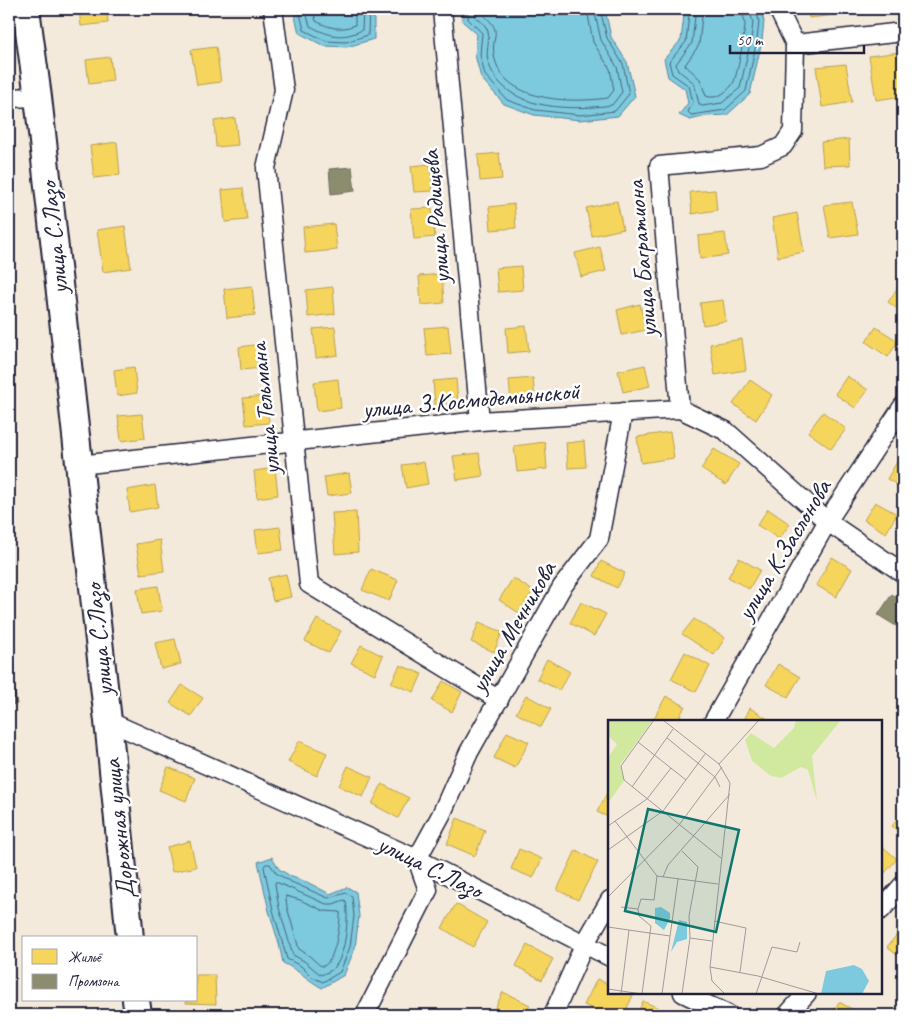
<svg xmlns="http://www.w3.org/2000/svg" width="912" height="1024" font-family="Caveat,sans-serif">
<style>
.water{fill:#7dc9dd;stroke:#59869c}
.homes{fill:#f6d55c;stroke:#b69f52}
.industry{fill:#8c8c6e;stroke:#6c6c5f}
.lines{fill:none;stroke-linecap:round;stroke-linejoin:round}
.shore{stroke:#46657c;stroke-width:1}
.street-casing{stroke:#22223b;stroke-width:21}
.secondary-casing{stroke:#22223b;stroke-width:30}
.street{stroke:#fff;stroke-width:18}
.secondary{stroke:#fff;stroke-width:26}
.labels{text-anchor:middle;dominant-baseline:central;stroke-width:5;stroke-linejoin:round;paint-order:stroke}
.street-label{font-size:25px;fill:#22223b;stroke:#fff}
.inset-road{fill:none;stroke:#a09a9c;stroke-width:1}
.view{fill:#0f766e;fill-opacity:0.15;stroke:#0f766e;stroke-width:2.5}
.inset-edge{fill:none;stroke:#22223b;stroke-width:2.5}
</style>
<rect width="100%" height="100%" fill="#f4eadc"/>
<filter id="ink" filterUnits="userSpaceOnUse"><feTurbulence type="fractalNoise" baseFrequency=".02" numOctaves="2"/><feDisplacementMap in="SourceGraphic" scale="10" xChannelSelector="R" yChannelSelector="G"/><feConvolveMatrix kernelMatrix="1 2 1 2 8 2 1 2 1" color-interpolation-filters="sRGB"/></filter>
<g filter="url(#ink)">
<g class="water">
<polygon points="293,9 374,9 374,39 347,47 324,46 299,33"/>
<polygon points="465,9 605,9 611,37 627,62 635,96 618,116 580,120 534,115 504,104 481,78 475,55 477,34 462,21"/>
<polygon points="665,9 760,9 764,21 762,41 750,94 727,115 707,116 690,120 679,115 688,103 685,89 668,77 664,59 681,40 684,15"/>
<path d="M272 857 279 869 292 877 307 882 330 894 347 887 356 892 359 916 355 948 344 975 322 988C308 980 298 970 283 963L279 944 269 911 258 862Z"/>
</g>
<g class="homes">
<polygon points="79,9 107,9 108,23 81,26"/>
<polygon points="808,9 835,9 835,15 809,18"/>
<polygon points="852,9 894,9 894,11 852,15"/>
<polygon points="216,47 221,82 197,85 191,50"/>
<polygon points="900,52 903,76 903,96 876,100 869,56"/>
<polygon points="110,57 113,81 89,84 86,60"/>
<polygon points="846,64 852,102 822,107 816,67"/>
<polygon points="235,118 238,145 216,147 214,121"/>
<polygon points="849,139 850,165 823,166 821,142"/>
<polygon points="117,142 120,175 94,178 90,146"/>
<polygon points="499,153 502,179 480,181 478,155"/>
<polygon points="430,164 433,191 414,192 411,166"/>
<polygon points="243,188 247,220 225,222 222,190"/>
<polygon points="715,190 717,210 692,214 690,192"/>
<polygon points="617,201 623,229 592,236 586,208"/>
<polygon points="852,202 858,234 830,238 824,205"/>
<polygon points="514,204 516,228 491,230 489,207"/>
<polygon points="432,208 435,237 414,239 411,209"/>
<polygon points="797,213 804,252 778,257 772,218"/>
<polygon points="334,224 337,250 305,253 303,227"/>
<polygon points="125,226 131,268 103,272 97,230"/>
<polygon points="725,233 728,255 700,259 698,236"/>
<polygon points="600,247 606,271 581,277 575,253"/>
<polygon points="521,266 523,290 498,292 496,268"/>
<polygon points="442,274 444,303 421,305 419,276"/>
<polygon points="903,280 903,313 888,302"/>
<polygon points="252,286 255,315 227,318 224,289"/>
<polygon points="333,287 335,314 308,317 306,290"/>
<polygon points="723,300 726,321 703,325 700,303"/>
<polygon points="640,304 646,330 622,335 617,310"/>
<polygon points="448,326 451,354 427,356 424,328"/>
<polygon points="526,326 529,351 508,353 506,328"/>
<polygon points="335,327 338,355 316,358 313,329"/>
<polygon points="876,327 898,341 888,357 866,342"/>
<polygon points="742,339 746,370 715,375 710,344"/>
<polygon points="261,344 263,368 241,370 239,347"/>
<polygon points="645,365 650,386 623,392 618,371"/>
<polygon points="134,367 137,393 117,396 114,370"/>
<polygon points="847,376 868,390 855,408 835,394"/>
<polygon points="533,378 535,400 511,402 509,380"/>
<polygon points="338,379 341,408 317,411 314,382"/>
<polygon points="456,379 458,403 435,405 433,381"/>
<polygon points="750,380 772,395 756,420 733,404"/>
<polygon points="267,396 269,423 246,425 243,398"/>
<polygon points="823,412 846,429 831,449 808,432"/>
<polygon points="142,414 145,438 121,441 118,416"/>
<polygon points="670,432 674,458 641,463 637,437"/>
<polygon points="584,441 586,467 568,468 566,443"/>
<polygon points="545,442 547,469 517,472 514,446"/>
<polygon points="714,449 739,464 726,485 701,469"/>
<polygon points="479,453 483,476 457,480 453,456"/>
<polygon points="902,453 903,454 903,488 887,479"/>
<polygon points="424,462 428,484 406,488 402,465"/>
<polygon points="275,468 278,495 257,498 254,471"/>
<polygon points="349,473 352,493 327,496 324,477"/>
<polygon points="155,485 158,507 130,512 127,490"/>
<polygon points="875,502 897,514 886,533 864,520"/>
<polygon points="768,509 790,524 779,539 757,525"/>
<polygon points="356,512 358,552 335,554 332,513"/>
<polygon points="280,527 283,550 258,553 255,530"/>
<polygon points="160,540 164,571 141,574 136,544"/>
<polygon points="832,557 852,569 836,597 816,585"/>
<polygon points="739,558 760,570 749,589 728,577"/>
<polygon points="601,561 625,573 617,588 594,576"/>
<polygon points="371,569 398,580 389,601 362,590"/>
<polygon points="286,574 291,597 273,601 268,578"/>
<polygon points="513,578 533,591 519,613 499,600"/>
<polygon points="158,586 162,611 141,614 137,589"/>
<polygon points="581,602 606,614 594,636 570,623"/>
<polygon points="317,619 341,631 329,653 305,641"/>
<polygon points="694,619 725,638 714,655 682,634"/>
<polygon points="479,622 502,632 494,652 471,642"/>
<polygon points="175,639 181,664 161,669 155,643"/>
<polygon points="361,645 383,656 375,674 351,663"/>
<polygon points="685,652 710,666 696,692 671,679"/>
<polygon points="547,659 570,672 559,690 537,679"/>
<polygon points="778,664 800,677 788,697 766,685"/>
<polygon points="400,665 422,674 414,692 391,683"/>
<polygon points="443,681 462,692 452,712 432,701"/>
<polygon points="182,685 203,698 191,716 170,703"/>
<polygon points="526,695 551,709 541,727 516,713"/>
<polygon points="666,696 685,706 677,722 653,720"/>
<polygon points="750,708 771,721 743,722"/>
<polygon points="507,732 529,742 515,768 494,758"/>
<polygon points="299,741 327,753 317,776 288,762"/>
<polygon points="348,766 372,777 363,797 339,786"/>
<polygon points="168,767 195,778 186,801 159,790"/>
<polygon points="382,784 409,798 398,818 372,804"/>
<polygon points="608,791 610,792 610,818 597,812"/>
<polygon points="903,813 903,836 892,826"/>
<polygon points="457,818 485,830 475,856 447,844"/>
<polygon points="190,841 196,867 172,872 167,847"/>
<polygon points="881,845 897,859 884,874 881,872"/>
<polygon points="519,849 542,859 533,878 511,869"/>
<polygon points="576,850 598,862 578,900 557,890"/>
<polygon points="456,904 487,922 473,947 442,928"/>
<polygon points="903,927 903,960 887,947"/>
<polygon points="527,945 553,959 542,980 516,966"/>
<polygon points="196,975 215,975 216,1004 186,1003 186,1000 196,1000"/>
<polygon points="597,979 610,985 610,993 628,993 633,995 624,1015 607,1015 584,1005"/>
<polygon points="503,992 530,1005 525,1015 495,1015 492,1014"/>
<polygon points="643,1001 667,1012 666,1015 637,1015"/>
<polygon points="839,1002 863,1015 831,1015"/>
</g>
<g class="industry">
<polygon points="352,167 355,191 331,194 329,169"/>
<polygon points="892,594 903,602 903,614 896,626 878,615"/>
<polygon points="9,672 11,672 17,704 9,705"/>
</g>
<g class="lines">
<g class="shore">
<polyline points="299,9 304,30 326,41 346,42 368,35 369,9"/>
<path d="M305 9 310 26C329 36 342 40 362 30L363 9"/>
<path d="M313 9 316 21C329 28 341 31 355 25V9"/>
<polyline points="469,9 468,19 482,33 480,55 485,75 507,100 535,110 580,115 615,111 629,94 623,64 607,38 600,9"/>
<path d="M476 9 475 17C479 20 484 23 486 27 492 35 485 51 488 61 502 111 570 111 612 105L622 92 617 67 601 40 594 9"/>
<path d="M483 9V14C504 33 491 34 494 55 502 103 571 103 608 98L614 90 610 69 593 42 587 9"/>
<polyline points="683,9 687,11 689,14 686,42 669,62 672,74 689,86 693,102 688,112 691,115 725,110 746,91 757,40 759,22 756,9"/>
<polyline points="693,9 695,16 692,43 676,64 678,70 694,83 699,104 702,106 722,103 740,88 751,39 753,22 749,9"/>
<path d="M701 9 702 16 699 45 685 65 700 79 706 96C715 100 726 93 732 85 737 80 745 32 745 24 745 19 742 14 742 9"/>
<polygon points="266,864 270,864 276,873 289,881 328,898 346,893 352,896 354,916 350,947 340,972 323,982 312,977 301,966 287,959 273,910 264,867"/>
<path d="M276 882 326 904H333L344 900 346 901C349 918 346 953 335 967 332 971 325 973 321 975L304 961 293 955 279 908 275 884Z"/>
<path d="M286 896 300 900 324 911 340 912C341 921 334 967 322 966 320 966 316 962 315 961 310 956 305 953 299 949L287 907Z"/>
</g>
<defs>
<g id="street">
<polyline points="273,9 284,90 266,168 309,584 499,700"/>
<polyline points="442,9 480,421"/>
<polyline points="795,44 903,32"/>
<polyline points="9,98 38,97"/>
<polyline points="680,409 659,166 761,156 783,146 793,131 795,44 778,9"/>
<polyline points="79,465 480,421 680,409 726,431 828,522 903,573"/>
<polyline points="108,721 417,859 610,957"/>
<polyline points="713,722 830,517 903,406"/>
<polyline points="881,910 903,885"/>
<polyline points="683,993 729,1015"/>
<polyline points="365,1015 428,890 417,859 441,815 469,752 562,587 599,539 623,412"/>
<polyline points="553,1015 584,945 610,900"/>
<polyline points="787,1015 807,993"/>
</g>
<g id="secondary">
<polyline points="26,9 38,97 108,721 130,938"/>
<polyline points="136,1000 138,1015"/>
</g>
</defs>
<use href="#street" class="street-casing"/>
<use href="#secondary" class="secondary-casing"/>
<use href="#street" class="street"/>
<use href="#secondary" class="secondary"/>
</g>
</g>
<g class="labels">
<g class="street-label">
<text transform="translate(436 217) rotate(-95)">улица Радищева</text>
<text transform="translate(54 238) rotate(-96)">улица С.Лазо</text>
<text transform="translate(642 259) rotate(-95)">улица Багратиона</text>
<text transform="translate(471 400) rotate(-5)">улица З.Космодемьянской</text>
<text transform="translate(265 409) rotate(-96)">улица Тельмана</text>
<text transform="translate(784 550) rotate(-59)">улица К.Заслонова</text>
<text transform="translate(513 627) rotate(-60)">улица Мечникова</text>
<text transform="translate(99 640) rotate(-96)">улица С.Лазо</text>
<text transform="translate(119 829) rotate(-96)">Дорожная улица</text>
<text transform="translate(430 867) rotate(26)">улица С.Лазо</text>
</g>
</g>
<g transform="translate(608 720)">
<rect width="274" height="274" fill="#f4eadc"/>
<path d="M0 0H45L12 45 16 61 0 83V38L9 24 0 16ZM188 0H233L204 36 209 81 200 50 193 47 173 58 163 56 144 41 137 20 143 13 166 28 186 8Z" fill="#d0e99f"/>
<path d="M53 187 62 193V199L56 210 47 203V188ZM71 200 79 202V219L69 222 63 232ZM246 245 254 249 261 261 254 274H213L218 251Z" fill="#7dc9dd"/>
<path class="inset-road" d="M46 0 13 46 16 60 113 138M55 0 111 44 122 63 102 247 104 261 117 274M59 18 107 57 112 67M30 22 78 60M111 44 151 0M24 67 65 9M7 101 49 156 110 164M0 106 39 79 63 48M0 130 55 91 97 34M74 131 90 147 81 196 82 218M55 157 60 145 122 74M0 177 71 105 114 47M13 187 30 189M106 201 138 208 132 252M0 207 62 216M102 247 150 256 211 274M0 269 34 274M13 274 21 210M34 274 43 206 31 196 30 189 33 179 46 180 49 156M54 274 70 159M74 274 82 218 104 221M148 274 164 227 189 232 192 222"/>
<path class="view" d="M40 89 131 110 108 212 17 191Z"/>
<rect width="274" height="274" class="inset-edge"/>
</g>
<rect width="912" height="1024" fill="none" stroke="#fff" stroke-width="30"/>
<rect x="15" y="15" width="882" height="994" fill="none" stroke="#22223b" stroke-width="2" filter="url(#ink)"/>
<rect x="22" y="936" width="175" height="65" fill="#ffffff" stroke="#a7a7b1"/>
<rect x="32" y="949" width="25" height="15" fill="#f6d55c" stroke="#a7a7b1"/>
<text x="68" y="962" font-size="15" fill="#22223b">Жильё</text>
<rect x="32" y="974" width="25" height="15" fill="#8c8c6e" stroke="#a7a7b1"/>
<text x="68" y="986" font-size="15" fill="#22223b">Промзона</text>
<path d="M730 45v8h134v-8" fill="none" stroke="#22223b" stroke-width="2.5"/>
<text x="737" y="45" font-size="15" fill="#22223b" stroke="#ffffff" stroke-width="4" paint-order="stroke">50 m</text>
</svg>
